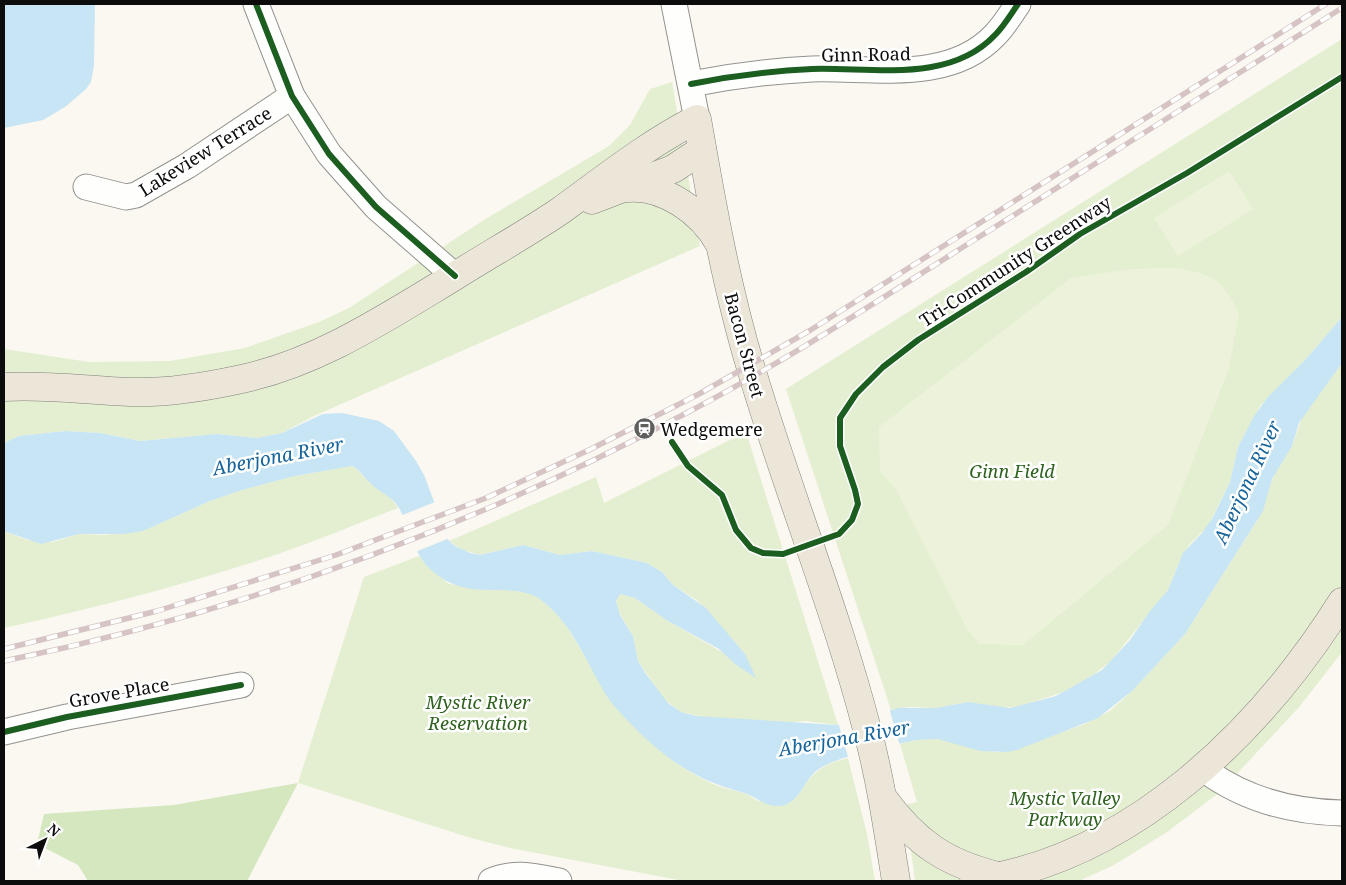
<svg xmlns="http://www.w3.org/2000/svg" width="1346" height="885" font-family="'Noto Serif',serif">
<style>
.green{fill:#e3efd0}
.forest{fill:#d4e7be}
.pitch{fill:#edf3da}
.water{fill:#c7e5f4}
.pier{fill:#faf8f0}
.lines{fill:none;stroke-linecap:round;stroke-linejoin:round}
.minor-casing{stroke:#93928f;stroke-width:27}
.major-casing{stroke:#80807c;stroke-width:29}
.minor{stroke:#fefefd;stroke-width:25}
.major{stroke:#ece6d8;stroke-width:28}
.rail-casing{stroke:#d6c4c5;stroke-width:5.5}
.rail{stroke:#fff;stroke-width:4;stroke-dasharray:11;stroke-linecap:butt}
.cycleway-casing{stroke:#fff;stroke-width:9}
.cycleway{stroke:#1b5e20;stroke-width:6}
.labels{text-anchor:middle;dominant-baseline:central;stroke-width:5;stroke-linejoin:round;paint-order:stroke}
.street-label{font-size:18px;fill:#0c0c0c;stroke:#fff}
.poi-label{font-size:18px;fill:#0c0c0c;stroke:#fff;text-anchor:start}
.park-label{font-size:18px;font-style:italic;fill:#2e621e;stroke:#fff}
.water-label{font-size:19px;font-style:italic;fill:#17659c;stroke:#fff}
</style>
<rect width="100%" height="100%" fill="#faf8f0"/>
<g class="green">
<polygon points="1342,39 1342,317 1306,359 1260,406 1238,447 1230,482 1208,526 1189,545 1179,562 1168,590 1111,661 1091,677 1067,691 1020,706 1000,708 968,702 936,708 910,707 891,710 786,389"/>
<polygon points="672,82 700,246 314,416 282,433 257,438 217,434 140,441 100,433 65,431 19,436 4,443 4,349 89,362 170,361 245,348 319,322 349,308 484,220 609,146 630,125 650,89"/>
<polygon points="1342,363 1342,652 1300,706 1220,792 1167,832 1114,865 1079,881 915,881 905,805 917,802 900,744 916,740 938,739 994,752 1007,752 1085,724 1110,711 1132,691 1185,634 1256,522 1269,487 1277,468 1292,446 1303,415"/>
<polygon points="746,432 838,725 806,721 780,723 703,717 681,712 664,699 638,661 633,636 616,607 617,597 620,594 635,598 668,621 727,655 745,654 698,601 673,585 662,572 647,563 592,551 560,555 523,545 480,555 462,550 449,541 596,477 604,503"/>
<path d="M352 466C360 470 363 478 370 483 381 491 391 496 398 508 358 523 319 540 278 554 188 584 96 608 4 628V531L27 540 53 542 79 534 105 535 143 531 210 501 242 490 295 476Z"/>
<path d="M419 556 428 567 449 584 526 592C559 604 574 640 592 668 623 717 659 760 713 784 724 789 735 790 746 794 750 795 754 800 759 801 770 803 786 798 797 797 812 773 820 765 848 758L867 834 875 881H684L510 848 471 838 298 783 364 577Z"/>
</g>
<polygon class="forest" points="298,783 247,881 88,881 78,865 37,844 44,814 174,805"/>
<g class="pitch">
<polygon points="1229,171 1253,209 1178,256 1154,218"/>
<path d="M1177 268C1217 276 1219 278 1239 312L1229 368 1168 525 1023 645 979 644 966 627 896 489 880 472 879 427 1071 278 1131 269Z"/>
</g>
<g class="water">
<polygon points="4,4 95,4 94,65 91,82 86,89 65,107 43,120 4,128"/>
<path d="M1342 317V363L1299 423 1292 446 1272 479 1263 511 1256 522 1185 634 1132 691 1098 718 1017 750 1007 752 980 751 938 739 916 740C891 746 843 755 822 767 804 776 801 805 779 806 766 807 756 797 744 793 695 780 665 759 630 723 619 712 609 701 602 688 585 658 572 626 545 603 515 576 470 607 430 569 413 553 410 528 399 508 391 495 378 492 368 481 362 475 360 470 352 466L295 476 242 490 210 501 143 531 124 534H79L41 544 4 531V443L19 436 65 431 100 433 140 441 217 434 257 438 282 433 323 414 342 413 379 421 394 431 416 461 424 475 449 541 455 546 470 553 480 555 523 545 560 555 592 551 647 563 662 572 673 585 706 608 745 654 756 678 735 664 719 649 668 621 635 598 620 594 616 601 620 615 633 636 638 661 646 674 668 703 681 712 696 716 838 725 899 708H936L968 702 1010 708 1056 696 1102 670 1130 640 1150 611 1168 590 1183 553 1202 533 1213 517 1230 482 1238 447 1254 416 1267 398 1306 359Z"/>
</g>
<g class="pier">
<polygon points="435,502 450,538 415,552 400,516"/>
<polygon points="889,708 900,746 849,760 838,722"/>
</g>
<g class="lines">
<defs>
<g id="minor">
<polyline points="256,4 292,96 329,154 376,207 455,276"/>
<polyline points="674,4 697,119"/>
<path d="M691 84C731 76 771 71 812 69 872 67 949 84 995 35 1004 26 1011 14 1018 4"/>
<polyline points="86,187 126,197 136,195 187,166 292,96"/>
<polyline points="4,732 67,717 241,685"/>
<path d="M1202 768C1243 799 1292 812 1342 813"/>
<path d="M491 881C515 871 534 876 559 881"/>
</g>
<g id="major">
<path d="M628 188C664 185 702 212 719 243"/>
<polyline points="592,200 673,169 702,150"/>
<path d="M4 387C47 384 91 391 134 392 168 393 204 387 237 380 317 364 387 317 455 276 490 254 526 234 560 211 604 179 648 144 697 119 712 205 727 291 753 375 789 495 837 612 868 733 881 782 888 831 896 881"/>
<path d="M883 798C915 842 945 863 998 876"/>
<path d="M974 881C1132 858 1260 732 1342 602"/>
</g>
</defs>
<use href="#minor" class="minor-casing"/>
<use href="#major" class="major-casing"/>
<use href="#minor" class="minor"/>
<use href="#major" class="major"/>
<defs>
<g id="rail">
<polyline points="4,649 157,611 336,555 486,498 591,449 699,394 809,331 1326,4"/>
<path d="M4 661C237 613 464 530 675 419 780 365 879 300 979 237 1100 161 1221 84 1342 8"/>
</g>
</defs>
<use href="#rail" class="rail-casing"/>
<use href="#rail" class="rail"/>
<defs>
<g id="cycleway">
<polyline points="256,4 292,96 329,154 376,207 455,276"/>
<path d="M691 84C731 76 771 71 812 69 872 67 949 84 995 35 1004 26 1011 14 1018 4"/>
<polyline points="672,442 688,466 722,495 736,530 751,548 763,553 783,554 839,534 852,520 858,504 855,490 840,446 840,418 856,394 883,367 918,340 1026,272 1080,234 1187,173 1342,77"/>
<polyline points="4,732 67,717 241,685"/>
</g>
</defs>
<use href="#cycleway" class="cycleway-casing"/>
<use href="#cycleway" class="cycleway"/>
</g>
<defs>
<symbol id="station-disc" viewBox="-11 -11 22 22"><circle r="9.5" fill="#5f5f5c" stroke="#fff"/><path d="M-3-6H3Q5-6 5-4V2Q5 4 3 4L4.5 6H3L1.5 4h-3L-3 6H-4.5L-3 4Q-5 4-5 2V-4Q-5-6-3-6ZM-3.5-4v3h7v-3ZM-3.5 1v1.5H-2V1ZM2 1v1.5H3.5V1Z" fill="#fff"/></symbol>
</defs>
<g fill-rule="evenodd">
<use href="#station-disc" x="632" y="416" width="25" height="25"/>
</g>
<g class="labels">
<g class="street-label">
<text transform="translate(866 54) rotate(-1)">Ginn Road</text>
<text transform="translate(205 151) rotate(-32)">Lakeview Terrace</text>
<text transform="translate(1015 261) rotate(-33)">Tri-Community Greenway</text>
<text transform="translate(745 345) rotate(75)">Bacon Street</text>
<text transform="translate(119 692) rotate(-10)">Grove Place</text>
</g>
<g class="poi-label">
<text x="660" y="429">Wedgemere</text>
</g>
<g class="park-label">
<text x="1012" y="471">Ginn Field</text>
<text x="478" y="702">Mystic River<tspan x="478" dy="21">Reservation</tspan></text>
<text x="1065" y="798">Mystic Valley<tspan x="1065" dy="21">Parkway</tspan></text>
</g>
<g class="water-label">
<text transform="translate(278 456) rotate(-11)">Aberjona River</text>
<text transform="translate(1247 482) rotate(-65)">Aberjona River</text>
<text transform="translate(844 738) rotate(-10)">Aberjona River</text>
</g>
</g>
<rect width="1346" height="885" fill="none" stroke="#0c0c0c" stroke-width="10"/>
<g transform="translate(45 840) rotate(42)" stroke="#ffffff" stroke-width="4" paint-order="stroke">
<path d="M0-4L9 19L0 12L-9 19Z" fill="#0c0c0c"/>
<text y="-8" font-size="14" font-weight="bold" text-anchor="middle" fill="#0c0c0c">N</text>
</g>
</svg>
